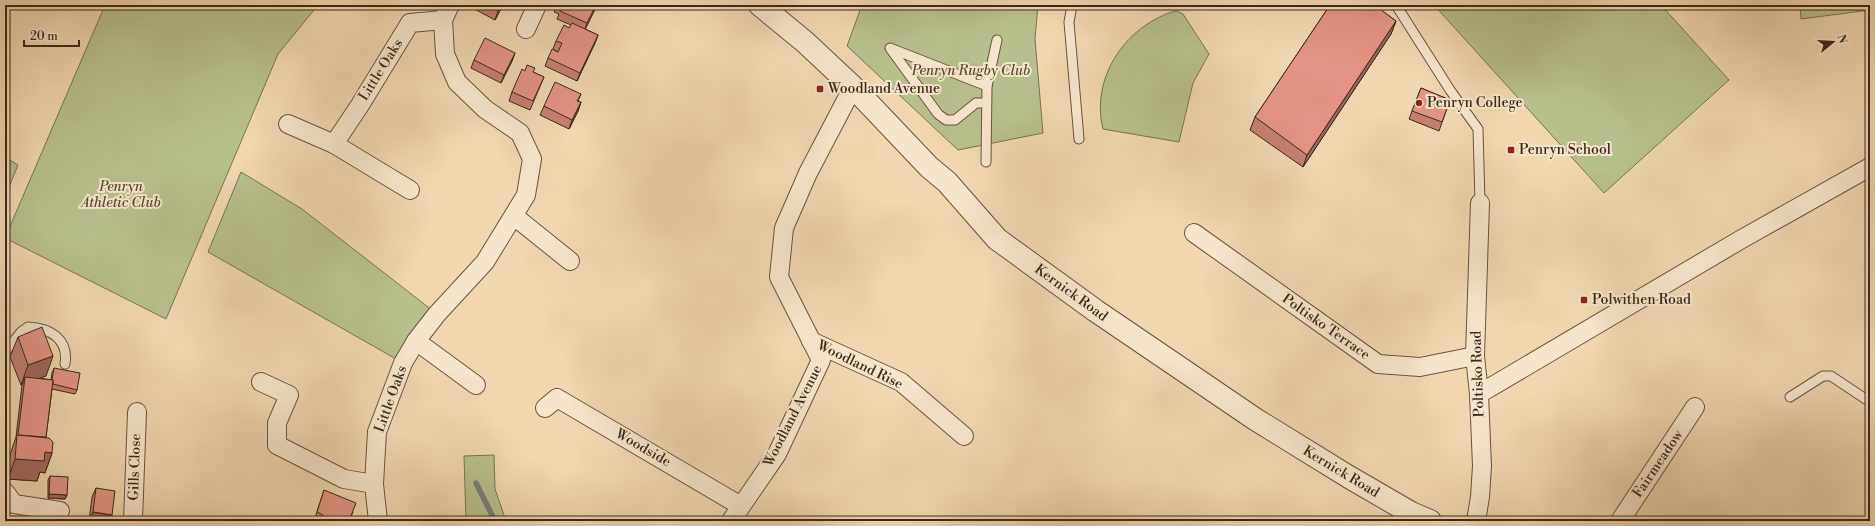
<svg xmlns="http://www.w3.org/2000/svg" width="1875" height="526" font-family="'Libre Bodoni',serif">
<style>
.green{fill:#b7bf8d;stroke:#787452}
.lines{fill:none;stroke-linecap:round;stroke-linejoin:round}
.stream{stroke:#777e78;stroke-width:5.5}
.service-casing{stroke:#68553d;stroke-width:11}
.minor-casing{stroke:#68553d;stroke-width:20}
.tertiary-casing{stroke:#68553d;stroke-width:24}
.service{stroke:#f5e5cc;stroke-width:9}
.minor{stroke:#f5e5cc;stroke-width:18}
.tertiary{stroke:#f5e5cc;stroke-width:22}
.wall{fill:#c47f72;stroke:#3a2a17}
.shaded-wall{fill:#a0685c;stroke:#3a2a17}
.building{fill:#e49484;stroke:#3a2a17}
.poi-dot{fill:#8f2418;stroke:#f5e5cc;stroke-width:1.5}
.labels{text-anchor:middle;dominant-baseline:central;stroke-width:4;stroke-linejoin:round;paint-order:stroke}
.street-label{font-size:14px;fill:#3a2a17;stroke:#f5e5cc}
.park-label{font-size:14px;font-style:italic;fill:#594f34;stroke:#f5e5cc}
.poi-label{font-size:14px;fill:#3a2a17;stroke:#f5e5cc;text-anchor:start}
</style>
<rect width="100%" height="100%" fill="#f0d7b0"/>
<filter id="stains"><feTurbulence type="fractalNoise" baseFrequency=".005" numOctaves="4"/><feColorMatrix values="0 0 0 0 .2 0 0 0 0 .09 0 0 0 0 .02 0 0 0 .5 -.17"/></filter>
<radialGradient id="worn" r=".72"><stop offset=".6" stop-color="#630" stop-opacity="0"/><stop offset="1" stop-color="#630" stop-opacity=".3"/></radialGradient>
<g class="green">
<polygon points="105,5 318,5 278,54 166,319 5,238"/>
<polygon points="862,5 1038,5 1035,39 1043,133 958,150 847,46"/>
<polygon points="1434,5 1661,5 1729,80 1604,193"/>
<polygon points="1800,5 1870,5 1870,10 1801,19"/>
<path d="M1177 11 1183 14 1209 54 1193 83 1179 142 1103 129C1092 86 1116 41 1154 20 1162 16 1168 12 1177 11Z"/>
<polygon points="5,157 18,165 5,197"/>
<polygon points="241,172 302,209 437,314 403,363 208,252"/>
<polygon points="494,455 495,489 506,521 466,521 464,456"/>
</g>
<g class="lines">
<polyline class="stream" points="476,483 495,521"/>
<defs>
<g id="service">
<polyline points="1072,5 1069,22 1079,139"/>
<polyline points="1396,5 1450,90 1478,129 1480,203"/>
<polyline points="987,86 997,40"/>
<polyline points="986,162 987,86 890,48 938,114 946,120 955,120 976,103 987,103"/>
<path d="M5 352 21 332 28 327C50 328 69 339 65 364"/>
<polyline points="1790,397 1823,376 1831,376 1870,402"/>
</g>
<g id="minor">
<polyline points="526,29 537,5"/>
<polyline points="288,124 334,144"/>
<polyline points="410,190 334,144 360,105 410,23 443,20"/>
<polyline points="514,216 570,261"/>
<polyline points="1194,233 1378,364 1420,367 1475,356"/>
<polyline points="416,341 476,385"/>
<polyline points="811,341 901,382 964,436"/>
<polyline points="261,382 289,395 277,423 277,445 344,479 374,484"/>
<polyline points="1479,394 1740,240 1870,167"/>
<polyline points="545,408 557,398 741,506"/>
<polyline points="5,492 14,504 60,511"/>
<polyline points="133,521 137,412"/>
<polyline points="378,521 374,484 377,432 403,363 416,341 437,314 485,262 526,195 532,159 520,133 485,109 457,82 445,54 443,20 450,5"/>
<polyline points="731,521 777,454 821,360 779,277 784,228 808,173 853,87"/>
<polyline points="1476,521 1480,497 1482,466 1479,394 1475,356 1480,203"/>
<polyline points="1620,521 1695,407"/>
</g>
<polyline id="tertiary" points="760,5 805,42 853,87 929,167 947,182 997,239 1096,311 1255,419 1349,477 1411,513 1430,521"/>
</defs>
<use href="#service" class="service-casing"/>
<use href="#minor" class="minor-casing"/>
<use href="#tertiary" class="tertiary-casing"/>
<use href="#service" class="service"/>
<use href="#minor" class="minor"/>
<use href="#tertiary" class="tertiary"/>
</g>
<g class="wall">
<polygon points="467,5 503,5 495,20"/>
<polygon points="557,5 597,5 585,29 598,35 595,43 577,81 545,66 548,58 558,52 553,49 556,41 569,28 571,25 557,19 559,14 554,12"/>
<polygon points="1302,5 1311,5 1308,9"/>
<polygon points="1330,5 1379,5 1378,8 1396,21 1391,34 1303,167 1250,130 1255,117"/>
<polygon points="515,53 512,61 501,83 471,68 474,60"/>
<polygon points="525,71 533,72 544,77 530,110 509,101 512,92"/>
<polygon points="1421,88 1450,100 1439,131 1409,119"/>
<polygon points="581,94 578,101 581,102 578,111 569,129 540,115 544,106"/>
<polygon points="18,337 46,376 39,378 51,380 52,373 54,368 77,390 75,394 52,389 46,437 52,453 45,473 40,472 37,481 8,479 10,455 16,437 22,385 21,385 10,357"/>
<polygon points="50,476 67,495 65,499 48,498 48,480"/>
<polygon points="96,488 112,515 109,521 89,521 92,497"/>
<polygon points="324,490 353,512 349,521 314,521"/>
</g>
<g class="shaded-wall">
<polygon points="502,5 503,5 495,20 498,11"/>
<polygon points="596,5 597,5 584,32 587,23"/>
<polygon points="1396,21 1391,34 1303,167 1307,155"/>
<polygon points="598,35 595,43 577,81 580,73"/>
<polygon points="515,53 512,61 501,83 504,75"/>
<polygon points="581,102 578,111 569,129 572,120"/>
<polygon points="53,356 46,376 24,384 25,377 22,385 21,385 28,365"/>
<polygon points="45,452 52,453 45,473 40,472 37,481 8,479 15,459"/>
<polygon points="49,494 67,495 65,499 48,498"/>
<polygon points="93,512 112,515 109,521 89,521"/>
</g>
<g class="building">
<polygon points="486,5 502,5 498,11"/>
<polygon points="560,5 596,5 587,23 560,11 562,6"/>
<polygon points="1330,5 1376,5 1376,6 1396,21 1307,155 1255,117"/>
<polygon points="572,23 598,35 580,73 548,58 552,49 558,52 562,43 556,41 564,25 569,28"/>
<polygon points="485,38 515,53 504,75 474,60"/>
<polygon points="527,65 535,68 533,72 544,77 533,101 512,92 522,69 525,71"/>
<polygon points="555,82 581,94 577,101 581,102 572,120 544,106"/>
<polygon points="1421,88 1450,100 1442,122 1412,111"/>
<polygon points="42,327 53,356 28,365 18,337"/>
<polygon points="54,368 80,373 77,390 53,384 53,380 52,380"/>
<polygon points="25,377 53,380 46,437 18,435"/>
<polygon points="17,435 49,438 53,442 52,453 45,452 44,461 15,459"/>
<polygon points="50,476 68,477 67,495 49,494"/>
<polygon points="96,488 115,491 112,515 93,512"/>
<polygon points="324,490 356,503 349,521 320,521 323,515 317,512"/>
<polygon points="159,518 184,521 159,521"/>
</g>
<g class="poi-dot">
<rect x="816" y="85" width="8" height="8" rx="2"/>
<circle cx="1419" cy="103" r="4"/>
<rect x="1507" y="146" width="8" height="8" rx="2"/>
<rect x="1580" y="296" width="8" height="8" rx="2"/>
</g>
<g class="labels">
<g class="street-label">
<text transform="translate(381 70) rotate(-58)">Little Oaks</text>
<text transform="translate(1071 293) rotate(36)">Kernick Road</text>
<text transform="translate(1326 327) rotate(35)">Poltisko Terrace</text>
<text transform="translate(860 365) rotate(26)">Woodland Rise</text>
<text transform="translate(1478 374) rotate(-92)">Poltisko Road</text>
<text transform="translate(391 399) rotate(-70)">Little Oaks</text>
<text transform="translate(793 416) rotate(-63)">Woodland Avenue</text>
<text transform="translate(643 448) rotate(30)">Woodside</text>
<text transform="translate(1658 464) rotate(-56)">Fairmeadow</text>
<text transform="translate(135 467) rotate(-88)">Gills Close</text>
<text transform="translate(1341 472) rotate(31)">Kernick Road</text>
</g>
<g class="park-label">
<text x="971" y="71">Penryn Rugby Club</text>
<text x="121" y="187">Penryn<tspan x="121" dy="16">Athletic Club</tspan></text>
</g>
<g class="poi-label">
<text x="828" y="89">Woodland Avenue</text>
<text x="1427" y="103">Penryn College</text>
<text x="1519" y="150">Penryn School</text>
<text x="1592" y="300">Polwithen Road</text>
</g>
</g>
<rect width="1875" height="526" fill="none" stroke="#f0d7b0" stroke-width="20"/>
<rect x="6" y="6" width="1863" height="514" fill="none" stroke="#3a2a17" stroke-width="2"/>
<rect x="10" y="10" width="1855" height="506" fill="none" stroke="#3a2a17"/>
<g transform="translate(1833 42) rotate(72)" stroke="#f5e5cc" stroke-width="3" paint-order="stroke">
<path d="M0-3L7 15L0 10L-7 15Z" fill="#3a2a17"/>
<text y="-6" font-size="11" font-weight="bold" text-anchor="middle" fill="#3a2a17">N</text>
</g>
<path d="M24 40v6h55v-6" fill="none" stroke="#3a2a17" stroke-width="2"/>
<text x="30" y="40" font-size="12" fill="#3a2a17" stroke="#f5e5cc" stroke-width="3" paint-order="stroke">20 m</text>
<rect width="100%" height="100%" filter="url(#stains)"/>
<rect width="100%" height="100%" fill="url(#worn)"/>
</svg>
